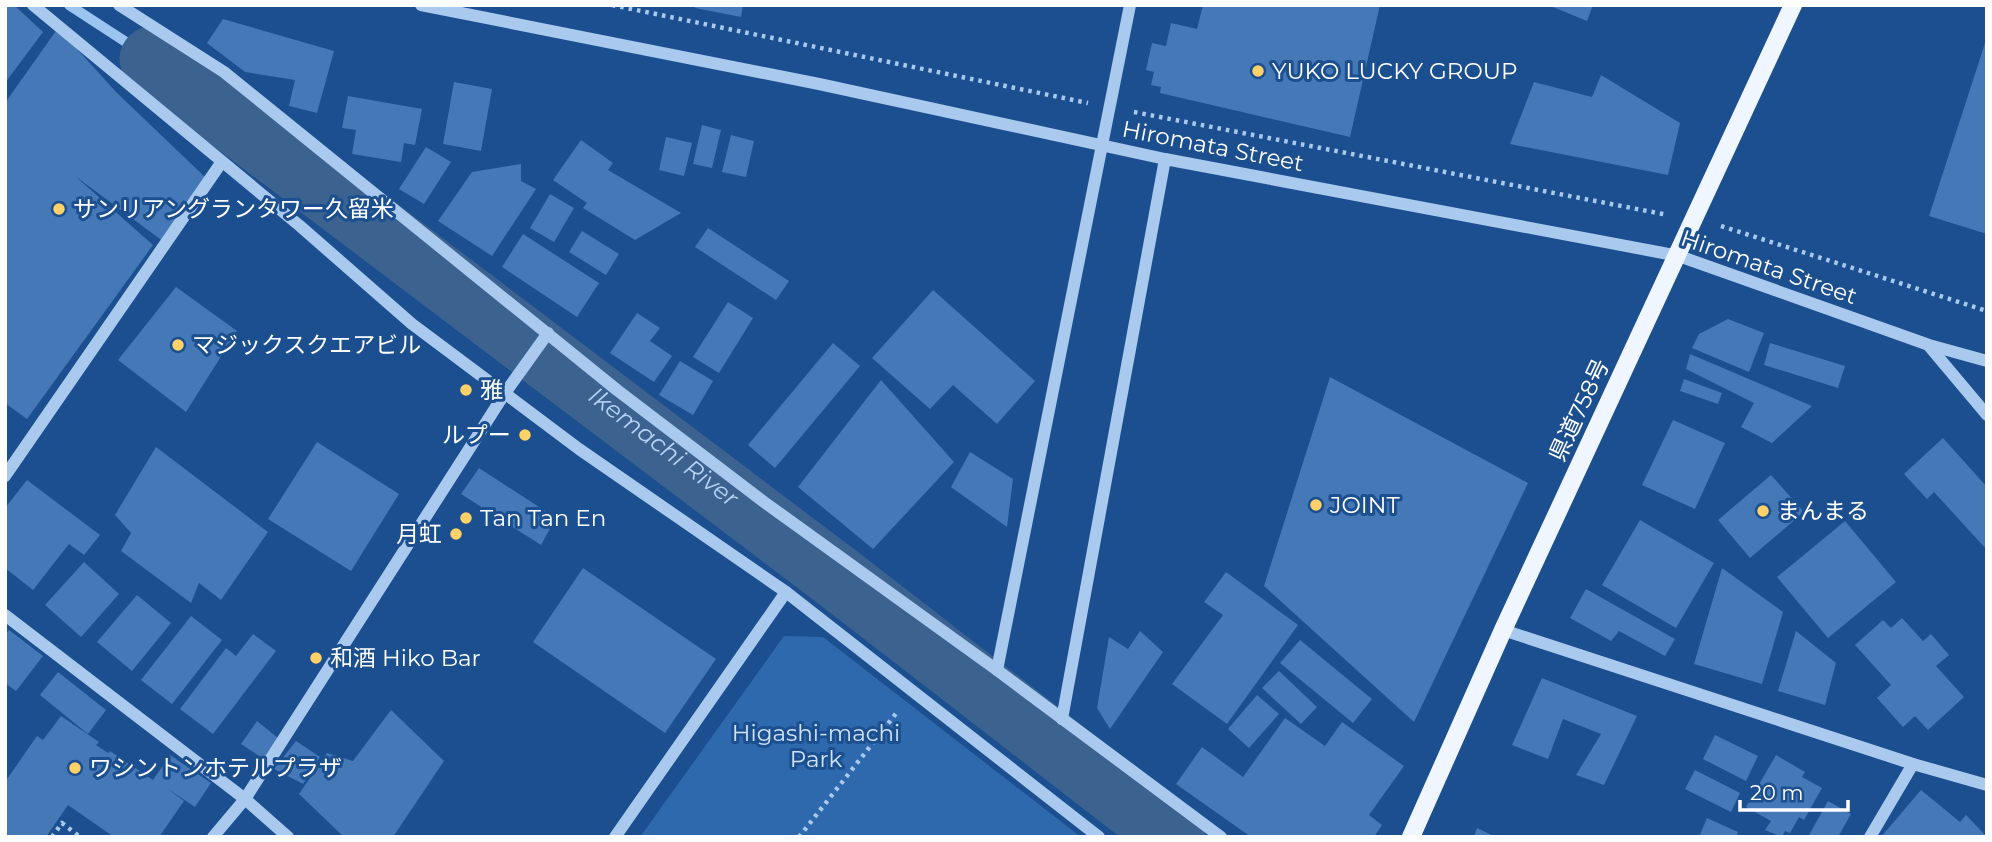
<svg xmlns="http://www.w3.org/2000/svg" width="1992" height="842" font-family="Montserrat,'Noto Sans JP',sans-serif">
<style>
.green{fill:#2e69ad}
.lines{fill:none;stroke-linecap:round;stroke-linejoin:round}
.stream{stroke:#9cc4f0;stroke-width:10}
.river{stroke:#3c6290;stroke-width:65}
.building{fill:#4478b7}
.path{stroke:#a9c9ee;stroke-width:4.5;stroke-dasharray:3.5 5;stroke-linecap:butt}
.minor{stroke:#a9c9ee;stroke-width:12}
.major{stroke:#f0f6ff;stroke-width:18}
.poi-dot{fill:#ffd166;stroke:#1b4f8f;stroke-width:2.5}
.labels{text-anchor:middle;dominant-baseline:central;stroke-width:6;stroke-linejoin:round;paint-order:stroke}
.poi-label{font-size:23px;fill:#fff;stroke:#1b4f8f;text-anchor:start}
.street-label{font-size:23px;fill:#fff;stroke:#1b4f8f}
.park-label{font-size:23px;fill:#cfe3fa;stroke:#1b4f8f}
.water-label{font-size:24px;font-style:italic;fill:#b5d3f5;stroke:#1b4f8f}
</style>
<rect width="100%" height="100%" fill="#1b4f8f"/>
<polygon class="green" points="784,636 823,637 1081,837 640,837"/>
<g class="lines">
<polyline class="stream" points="69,5 152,59"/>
<path class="river" id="s1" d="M152 59 841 580 1173 837"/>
</g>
<g class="building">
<polygon points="5,5 14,5 43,32 5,83"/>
<polygon points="695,5 743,5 741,17 695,8"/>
<polygon points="1203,5 1380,5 1350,137 1160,93 1161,87 1151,85 1154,72 1146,70 1152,43 1166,46 1171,23 1197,29"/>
<polygon points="1548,5 1593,5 1587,21"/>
<polygon points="223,19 334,51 317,113 289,106 295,80 245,72 207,43"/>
<polygon points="58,28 116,92 206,178 164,242 75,176 153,245 27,419 5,403 5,103"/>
<polygon points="1986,40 1987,40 1987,234 1929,216"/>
<polygon points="1601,75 1680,123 1668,175 1510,144 1534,82 1592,97"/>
<polygon points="454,82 492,89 481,151 443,144"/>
<polygon points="348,96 422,109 415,145 404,143 401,162 352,154 356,130 342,128"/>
<polygon points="702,125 721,130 712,168 693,164"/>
<polygon points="731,135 754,141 746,177 722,172"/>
<polygon points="666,137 692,143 684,176 659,170"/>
<polygon points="581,140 613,163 608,170 681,213 635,240 583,208 587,203 553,180"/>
<polygon points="426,147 451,162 424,204 399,189"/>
<polygon points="521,164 521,181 536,189 492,256 438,221 472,172"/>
<polygon points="550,194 574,208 554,242 530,228"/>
<polygon points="708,228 789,281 776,300 695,247"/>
<polygon points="582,231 619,254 606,275 569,252"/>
<polygon points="523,234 599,283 577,317 502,267"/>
<polygon points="176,287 237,331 186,412 118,360"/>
<polygon points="933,290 1035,381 997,424 953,385 930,409 872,358"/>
<polygon points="728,302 753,318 719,373 693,357"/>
<polygon points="637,313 660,328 650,341 672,356 654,382 610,353"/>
<polygon points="1728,319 1764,333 1749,372 1692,348 1699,334"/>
<polygon points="833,343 860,366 775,468 748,445"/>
<polygon points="1770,343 1845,366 1838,388 1764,365"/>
<polygon points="1690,354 1812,406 1772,443 1741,427 1754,403 1686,369"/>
<polygon points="680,361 713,381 693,415 659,395"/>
<polygon points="1330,377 1528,483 1414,722 1264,586"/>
<polygon points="1684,379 1722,393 1718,404 1680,391"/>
<polygon points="881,380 954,462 873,549 798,487"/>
<polygon points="1673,420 1725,443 1695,509 1642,485"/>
<polygon points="1943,438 1987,487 1987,550 1934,492 1927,499 1904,474"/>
<polygon points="317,442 399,494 351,571 268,519"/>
<polygon points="156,447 268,532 221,600 199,583 191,603 121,551 131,533 115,515"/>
<polygon points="970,452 1013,479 1007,527 951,487"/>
<polygon points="479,468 556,518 541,545 461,494"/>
<polygon points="1771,475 1804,512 1750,558 1718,520"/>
<polygon points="27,480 100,535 84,555 69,544 33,590 5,568 5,508"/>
<polygon points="1640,520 1714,563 1676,628 1602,585"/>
<polygon points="1845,521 1896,582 1828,638 1777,577"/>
<polygon points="84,562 119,594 81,637 45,605"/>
<polygon points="583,568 716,659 665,733 533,642"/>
<polygon points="1722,568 1783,612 1762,684 1694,664"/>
<polygon points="1226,572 1298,625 1227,724 1172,684 1223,615 1204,602"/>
<polygon points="1586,589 1675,639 1665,656 1619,631 1611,641 1570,618"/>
<polygon points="137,595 171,623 132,671 97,642"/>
<polygon points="191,616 222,640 172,704 141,680"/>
<polygon points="1902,618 1923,641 1931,634 1949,655 1936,666 1964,697 1928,730 1915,716 1903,727 1877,698 1891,685 1855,645 1883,620 1891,628"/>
<polygon points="9,630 43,656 16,691 5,683 5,635"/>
<polygon points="1140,631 1163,652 1110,729 1097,708 1109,637 1128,649"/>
<polygon points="1796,631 1836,663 1825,705 1778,691"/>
<polygon points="253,634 276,651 213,734 180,709 226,648 236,656"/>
<polygon points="1300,640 1372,699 1353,723 1280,663"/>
<polygon points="1279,671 1317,707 1301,724 1262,688"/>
<polygon points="58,672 106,710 88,734 40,695"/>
<polygon points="1542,678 1637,716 1604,785 1576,775 1601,734 1563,719 1548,759 1512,745"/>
<polygon points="1257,695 1279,714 1249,748 1228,729"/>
<polygon points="391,710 444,761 393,837 344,837 299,794 327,753 353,761"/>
<polygon points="61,716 99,742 96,745 108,753 110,751 153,780 170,755 211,783 195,807 168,789 184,801 159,837 114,837 68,805 46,837 5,837 5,782 37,736 43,740"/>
<polygon points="1285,718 1325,746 1342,722 1404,766 1369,815 1382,825 1374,837 1251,837 1176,784 1202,747 1243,777"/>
<polygon points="257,721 278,738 265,760 241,744"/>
<polygon points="1715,735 1758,756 1746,781 1703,759"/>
<polygon points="296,741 320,757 303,784 274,769"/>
<polygon points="1776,755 1805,772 1802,777 1822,788 1804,820 1799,817 1790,833 1785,831 1782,837 1765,830 1771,821 1746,807"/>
<polygon points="1695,770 1740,793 1731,812 1685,789"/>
<polygon points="1921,790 1960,822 1966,815 1987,837 1881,837"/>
<polygon points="1828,801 1851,814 1838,837 1808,837"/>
<polygon points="1707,818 1738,832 1736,837 1699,837"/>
<polygon points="1477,828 1496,837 1474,837"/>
</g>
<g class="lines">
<g class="path">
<polyline points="612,5 1088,103"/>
<polyline points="1134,112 1668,215"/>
<polyline points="1721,226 1987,311"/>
<polyline points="52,837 62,823 80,837"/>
<polyline points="799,837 898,711"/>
</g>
<g class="minor">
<polyline points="33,5 300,226 412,324 579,449 786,592 1099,837"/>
<polyline points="119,5 224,72 617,390 764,502 997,670 1221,837"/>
<polyline points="421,5 819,84 1165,159 1679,256 1929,345 1987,361"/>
<polyline points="1929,346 1987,415"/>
<polyline points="5,476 221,163"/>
<polyline points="5,615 245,799 288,837"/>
<polyline points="1503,630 1913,764 1987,785"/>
<polyline points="997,670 1130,5"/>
<polyline points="1062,719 1165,159"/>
<polyline points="213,837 245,799 505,393 548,333"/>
<polyline points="615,837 786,592"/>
<polyline points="1870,837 1913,764"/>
</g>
<polyline class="major" points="1411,837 1503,630 1793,5"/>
</g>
<g class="poi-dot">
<circle cx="1258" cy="71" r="7"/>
<circle cx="59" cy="209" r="7"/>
<circle cx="178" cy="345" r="7"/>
<circle cx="466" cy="390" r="7"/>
<circle cx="525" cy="435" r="7"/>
<circle cx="1316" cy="505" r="7"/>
<circle cx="1763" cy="511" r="7"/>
<circle cx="466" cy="518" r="7"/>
<circle cx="456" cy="534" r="7"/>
<circle cx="316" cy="658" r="7"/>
<circle cx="75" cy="768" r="7"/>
</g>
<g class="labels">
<g class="poi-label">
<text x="1272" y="71">YUKO LUCKY GROUP</text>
<text x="73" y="209">サンリアングランタワー久留米</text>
<text x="192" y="345">マジックスクエアビル</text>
<text x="480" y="390">雅</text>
<text x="511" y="435" text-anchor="end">ルプー</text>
<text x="1330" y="505">JOINT</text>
<text x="1777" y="511">まんまる</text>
<text x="480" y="518">Tan Tan En</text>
<text x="442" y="534" text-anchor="end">月虹</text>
<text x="330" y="658">和酒 Hiko Bar</text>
<text x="89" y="768">ワシントンホテルプラザ</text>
</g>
<g class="street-label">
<text transform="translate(1213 146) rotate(11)">Hiromata Street</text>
<text transform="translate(1769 267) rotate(19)">Hiromata Street</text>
<text transform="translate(1579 410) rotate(-65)">県道758号</text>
</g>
<g class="park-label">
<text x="816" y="733">Higashi-machi<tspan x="816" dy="26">Park</tspan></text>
</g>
<g class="water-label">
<text stroke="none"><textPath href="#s1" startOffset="642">Ikemachi River</textPath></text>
</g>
</g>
<rect width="1992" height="842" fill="none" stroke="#ffffff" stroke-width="14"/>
<path d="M1740 800v10h108v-10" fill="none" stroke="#ffffff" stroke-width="3.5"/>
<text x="1750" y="800" font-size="21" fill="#ffffff" stroke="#1b4f8f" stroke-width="5" paint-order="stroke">20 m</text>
</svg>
